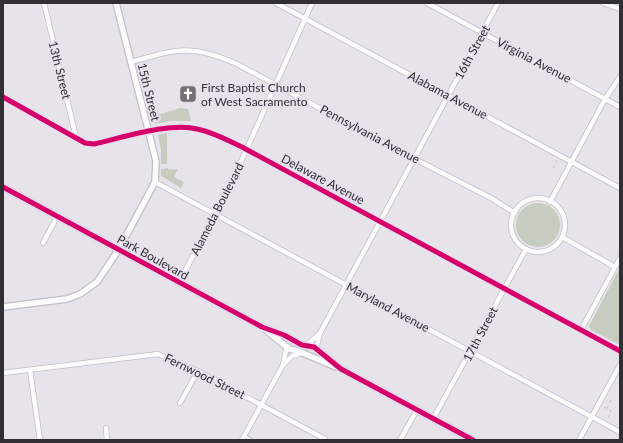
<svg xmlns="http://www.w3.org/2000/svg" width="623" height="443" font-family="Lato,sans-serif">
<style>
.green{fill:#c7ccc0}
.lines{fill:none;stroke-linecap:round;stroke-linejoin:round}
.service-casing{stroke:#c2bfc5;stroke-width:4.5}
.minor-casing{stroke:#c2bfc5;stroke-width:6}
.tertiary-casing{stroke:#c2bfc5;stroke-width:8}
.path{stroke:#c4c3c5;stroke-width:1;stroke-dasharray:3 3;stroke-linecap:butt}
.service{stroke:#fbfbfc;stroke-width:2.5}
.minor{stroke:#fbfbfc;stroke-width:4.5}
.tertiary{stroke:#fbfbfc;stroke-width:5.5}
.cycleway-casing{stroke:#e7e0ed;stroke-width:8}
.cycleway{stroke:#d6006c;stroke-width:5}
.labels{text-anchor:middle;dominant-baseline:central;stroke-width:4;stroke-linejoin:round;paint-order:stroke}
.street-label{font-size:12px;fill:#312f34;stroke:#e7e0ed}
.poi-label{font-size:12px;fill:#312f34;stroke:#e7e0ed;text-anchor:start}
</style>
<rect width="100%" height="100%" fill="#e7e3ea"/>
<g class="green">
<polygon points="180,108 188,109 191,121 169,121 155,124 151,111 156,111 157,115"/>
<polygon points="167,133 167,164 161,164 161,150 158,135"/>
<polygon points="168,168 168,170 178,169 174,177 184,182 181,188 161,176 161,169"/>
<circle cx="538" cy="225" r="22"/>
<polygon points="620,267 620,345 591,330 589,326"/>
</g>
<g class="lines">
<defs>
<polyline id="service" points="245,436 251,440"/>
<g id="minor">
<polyline points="44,3 76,137"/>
<polyline points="276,3 620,188"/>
<polyline points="427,3 620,107"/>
<polyline points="603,3 620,9"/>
<path d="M131 62C177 49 191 44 237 64L409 156 491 198 515 213"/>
<path d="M3 97 85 143 94 144C122 138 169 122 197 129 213 132 227 140 242 147L620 351"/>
<polyline points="155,182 620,432"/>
<circle cx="538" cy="225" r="27"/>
<polyline points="550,202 605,99 620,77"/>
<polyline points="562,237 615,267"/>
<polyline points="43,243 57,217"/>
<polyline points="179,282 227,193 312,3"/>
<polyline points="581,330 620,258"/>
<polyline points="306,346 320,333 498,3"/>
<polyline points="316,349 320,333"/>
<polyline points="283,365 292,356 302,353"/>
<polyline points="30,370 40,440"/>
<polyline points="3,373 158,354 198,371 325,439"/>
<polyline points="180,403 198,371"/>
<polyline points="433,419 526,249"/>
<polyline points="106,428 107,440"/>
<polyline points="242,440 283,365 287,346"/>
<polyline points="400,440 417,410"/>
<polyline points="579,440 620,365"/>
</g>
<g id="tertiary">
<polyline points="3,187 262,327 284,335 302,345 314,347 341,369 473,440"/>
<polyline points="3,307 67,299 80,294 97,282 119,249 155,182 156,161 116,3"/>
<polyline points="267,331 289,349 298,351 336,367"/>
</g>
</defs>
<use href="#service" class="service-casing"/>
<use href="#minor" class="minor-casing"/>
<use href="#tertiary" class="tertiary-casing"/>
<g class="path">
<polyline points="553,168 557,160"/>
<polyline points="604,407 611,411 608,419"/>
<polyline points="607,408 612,398"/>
</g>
<use href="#service" class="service"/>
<use href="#minor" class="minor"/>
<use href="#tertiary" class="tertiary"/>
<defs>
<g id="cycleway">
<path d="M3 97 85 143 94 144C122 138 169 122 197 129 213 132 227 140 242 147L620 351"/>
<polyline points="3,187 262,327 284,335 302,345 314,347 341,369 473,440"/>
</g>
</defs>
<use href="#cycleway" class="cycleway-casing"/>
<use href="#cycleway" class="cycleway"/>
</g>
<defs>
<symbol id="church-square" viewBox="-11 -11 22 22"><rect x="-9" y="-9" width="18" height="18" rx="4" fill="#716e74" stroke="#e7e0ed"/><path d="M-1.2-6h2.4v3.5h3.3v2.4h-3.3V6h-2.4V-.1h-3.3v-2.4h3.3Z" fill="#fff"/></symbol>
</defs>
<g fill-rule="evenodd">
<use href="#church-square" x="178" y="84" width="20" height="20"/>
</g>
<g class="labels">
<g class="street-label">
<text transform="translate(472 52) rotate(-61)">16th Street</text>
<text transform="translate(534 60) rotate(28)">Virginia Avenue</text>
<text transform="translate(60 70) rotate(76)">13th Street</text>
<text transform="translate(149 92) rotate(76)">15th Street</text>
<text transform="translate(448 95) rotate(28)">Alabama Avenue</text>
<text transform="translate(370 134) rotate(28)">Pennsylvania Avenue</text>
<text transform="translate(323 179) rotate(28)">Delaware Avenue</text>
<text transform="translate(217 209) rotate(-63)">Alameda Boulevard</text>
<text transform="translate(153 257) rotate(29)">Park Boulevard</text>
<text transform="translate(388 307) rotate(28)">Maryland Avenue</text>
<text transform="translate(480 334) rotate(-62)">17th Street</text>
<text transform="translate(205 376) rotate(26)">Fernwood Street</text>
</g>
<g class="poi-label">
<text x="201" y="87">First Baptist Church<tspan x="201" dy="14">of West Sacramento</tspan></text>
</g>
</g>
<rect width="623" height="443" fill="none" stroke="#312f34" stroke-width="8"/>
</svg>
